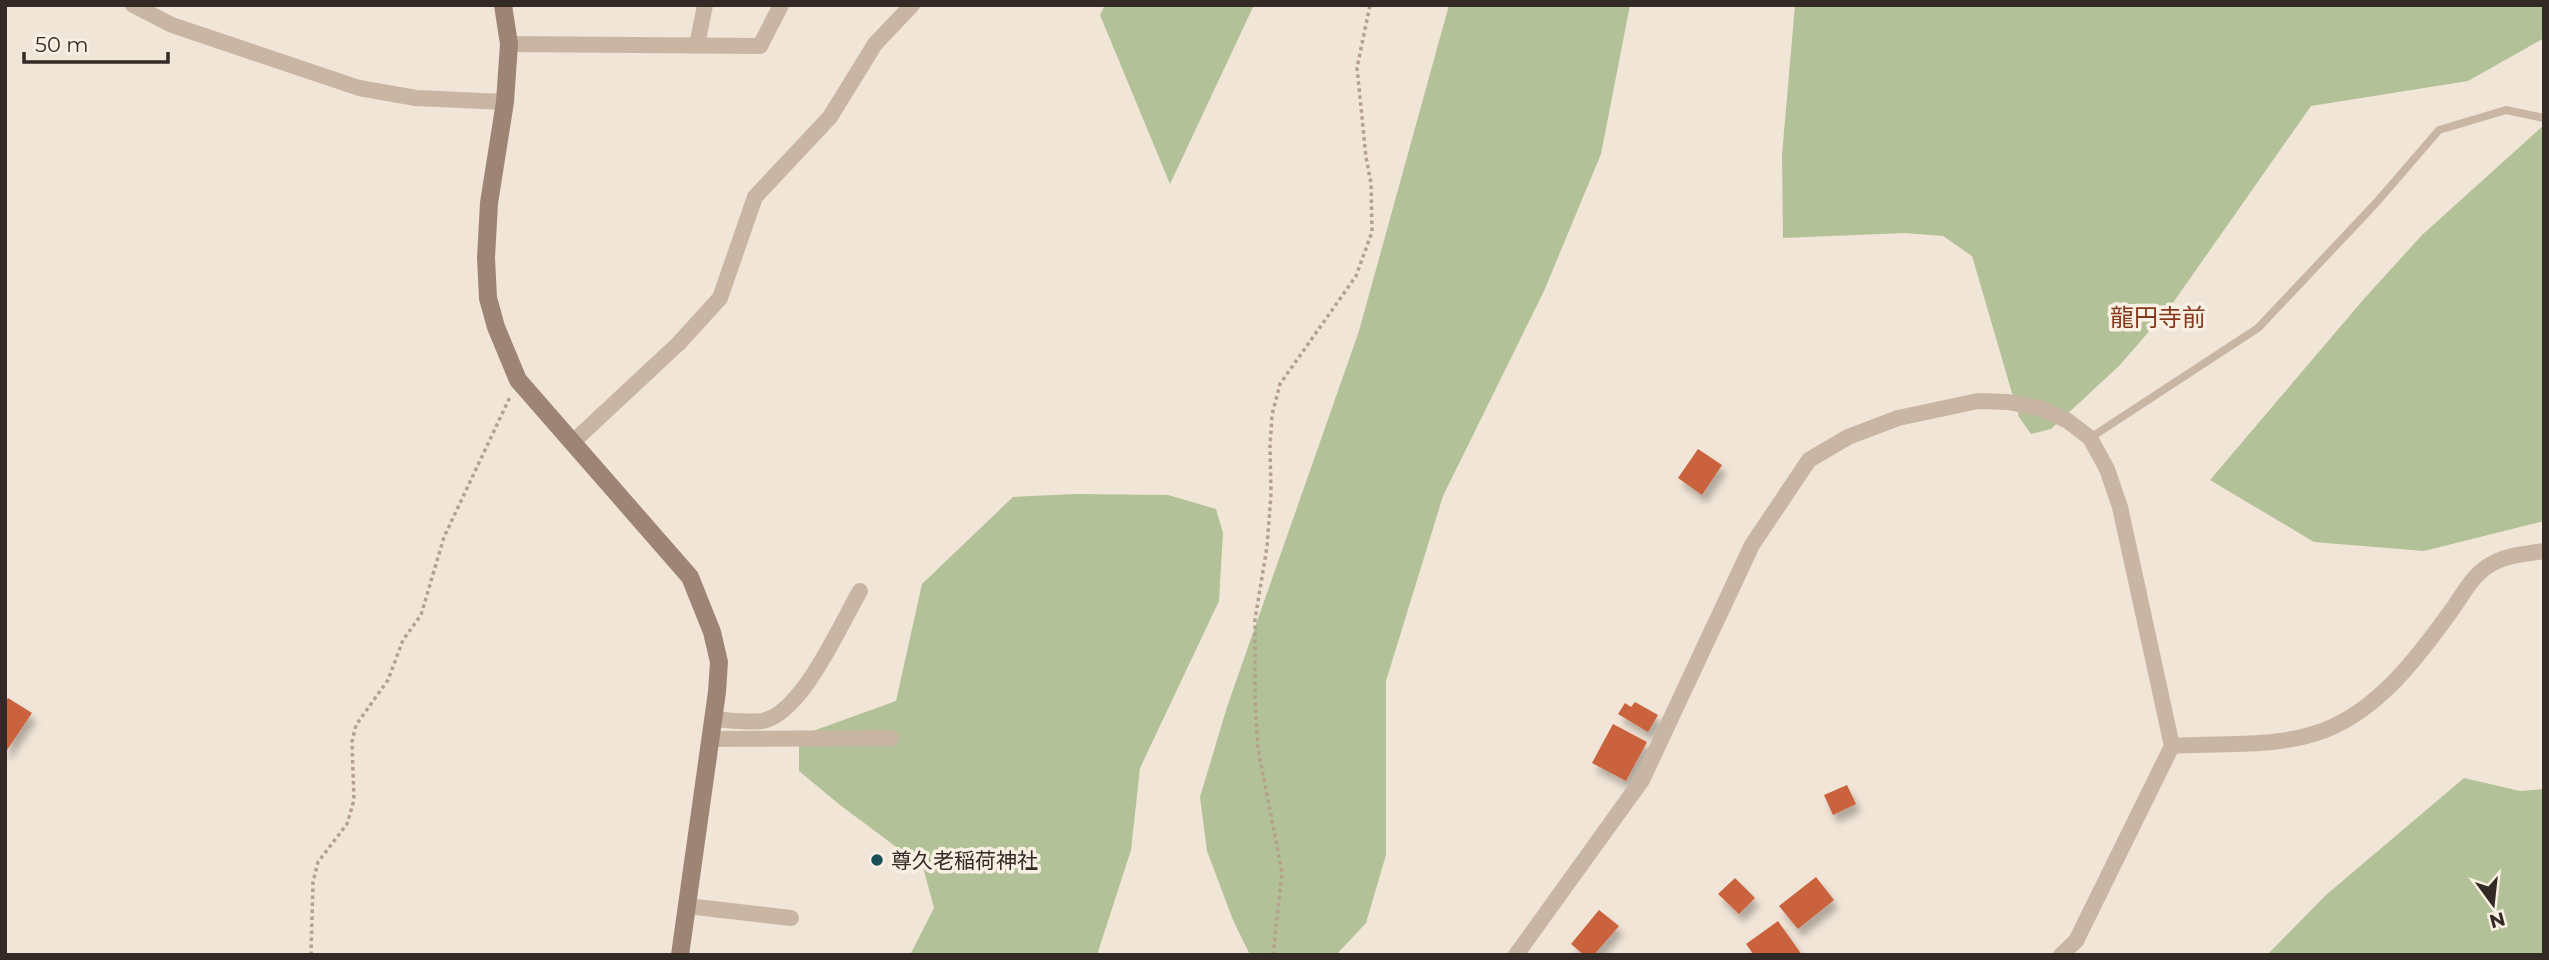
<svg xmlns="http://www.w3.org/2000/svg" width="2549" height="960" font-family="Montserrat,'Noto Sans JP',sans-serif">
<style>
.green{fill:#b2c197}
.building{fill:#ca623c;filter:url(#shadow)}
.lines{fill:none;stroke-linecap:round;stroke-linejoin:round}
.path{stroke:#b59f8d;stroke-width:3.5;stroke-dasharray:3.5 3.5;stroke-linecap:butt}
.lane{stroke:#c9b5a3;stroke-width:8}
.street{stroke:#c9b5a3;stroke-width:16}
.secondary{stroke:#9d8474;stroke-width:18}
.poi-dot{fill:#1a5156;stroke:#f9efe3;stroke-width:2.5}
.labels{text-anchor:middle;dominant-baseline:central;stroke-width:7;stroke-linejoin:round;paint-order:stroke}
.poi-label{font-size:21px;fill:#342a25;stroke:#f9efe3;text-anchor:start}
.quarter-label{font-size:24px;fill:#85371c;stroke:#f9efe3}
</style>
<defs>
<filter id="shadow"><feDropShadow dx="4.5" dy="8" stdDeviation="3.5" flood-color="#0004"/></filter>
</defs>
<rect width="100%" height="100%" fill="#f1e5d7"/>
<g class="green">
<polygon points="1105,5 1254,5 1170,184 1100,15"/>
<polygon points="1449,5 1630,5 1601,154 1544,291 1443,496 1386,681 1386,855 1366,923 1336,955 1250,955 1233,920 1207,851 1200,797 1227,707 1359,331"/>
<polygon points="1795,5 2544,5 2544,38 2468,81 2311,106 2170,307 2120,365 2051,429 2031,434 2019,417 1972,256 1943,236 1904,233 1783,238 1782,155"/>
<polygon points="2544,125 2544,521 2424,551 2314,542 2210,480 2363,300 2422,235"/>
<polygon points="1075,494 1168,495 1216,509 1223,533 1219,601 1140,768 1131,850 1097,955 910,955 934,908 923,867 840,805 799,771 799,736 896,701 922,584 1013,497"/>
<polygon points="2464,778 2520,791 2544,789 2544,955 2267,955 2326,895"/>
</g>
<g class="building">
<polygon points="1698,449 1722,465 1702,495 1678,478"/>
<polygon points="8,698 32,713 5,753 5,702"/>
<polygon points="1635,702 1658,715 1648,732 1618,714 1625,703 1631,707"/>
<polygon points="1613,724 1647,742 1626,781 1592,763"/>
<polygon points="1847,785 1856,804 1833,815 1824,795"/>
<polygon points="1816,877 1834,900 1798,929 1779,906"/>
<polygon points="1735,878 1755,898 1739,914 1718,894"/>
<polygon points="1599,910 1619,926 1594,955 1584,955 1571,944"/>
<polygon points="1778,921 1802,955 1754,955 1746,944"/>
</g>
<g class="lines">
<g class="path">
<polyline points="311,955 313,882 318,862 347,824 354,800 352,742 356,725 388,680 403,640 421,615 444,537 510,397"/>
<polyline points="1273,955 1282,872 1258,749 1255,700 1255,619 1267,547 1271,494 1270,447 1272,415 1280,384 1356,276 1372,232 1371,183 1366,157 1357,68 1370,5"/>
</g>
<polyline class="lane" points="2090,438 2258,328 2376,203 2439,130 2506,110 2544,118"/>
<g class="street">
<polyline points="133,5 172,25 359,88 416,98 505,102"/>
<polyline points="509,44 760,46 781,5"/>
<polyline points="697,45 705,5"/>
<polyline points="574,441 679,343 720,298 755,197 830,117 875,44 912,5"/>
<path d="M714 719C729 720 747 723 762 721 802 714 840 625 860 591"/>
<polyline points="711,739 891,738"/>
<path d="M2172 746C2223 742 2276 749 2325 730 2379 709 2418 657 2451 611 2462 596 2472 576 2488 566 2504 555 2525 554 2544 551"/>
<polyline points="687,906 791,918"/>
<polyline points="1516,955 1642,780 1752,545 1809,460 1848,437 1898,418 1978,401 2008,402 2040,408 2068,421 2090,438 2107,469 2120,507 2172,746 2076,941 2061,955"/>
</g>
<polyline class="secondary" points="503,5 509,44 505,102 489,203 486,258 488,298 496,327 518,380 690,577 712,632 719,662 717,692 680,955"/>
</g>
<circle class="poi-dot" cx="877" cy="860" r="7"/>
<g class="labels">
<g class="poi-label">
<text x="891" y="860">尊久老稲荷神社</text>
</g>
<g class="quarter-label">
<text x="2158" y="317">龍円寺前</text>
</g>
</g>
<rect width="2549" height="960" fill="none" stroke="#342a25" stroke-width="14"/>
<g transform="translate(2493 904) rotate(165)" stroke="#f9efe3" stroke-width="5" paint-order="stroke">
<path d="M0-5L12 26L0 18L-12 26Z" fill="#342a25"/>
<text y="-10" font-size="19" font-weight="bold" text-anchor="middle" fill="#342a25">N</text>
</g>
<path d="M24 52v10h144v-10" fill="none" stroke="#342a25" stroke-width="3.5"/>
<text x="35" y="52" font-size="21" fill="#342a25" stroke="#f9efe3" stroke-width="5" paint-order="stroke">50 m</text>
</svg>
